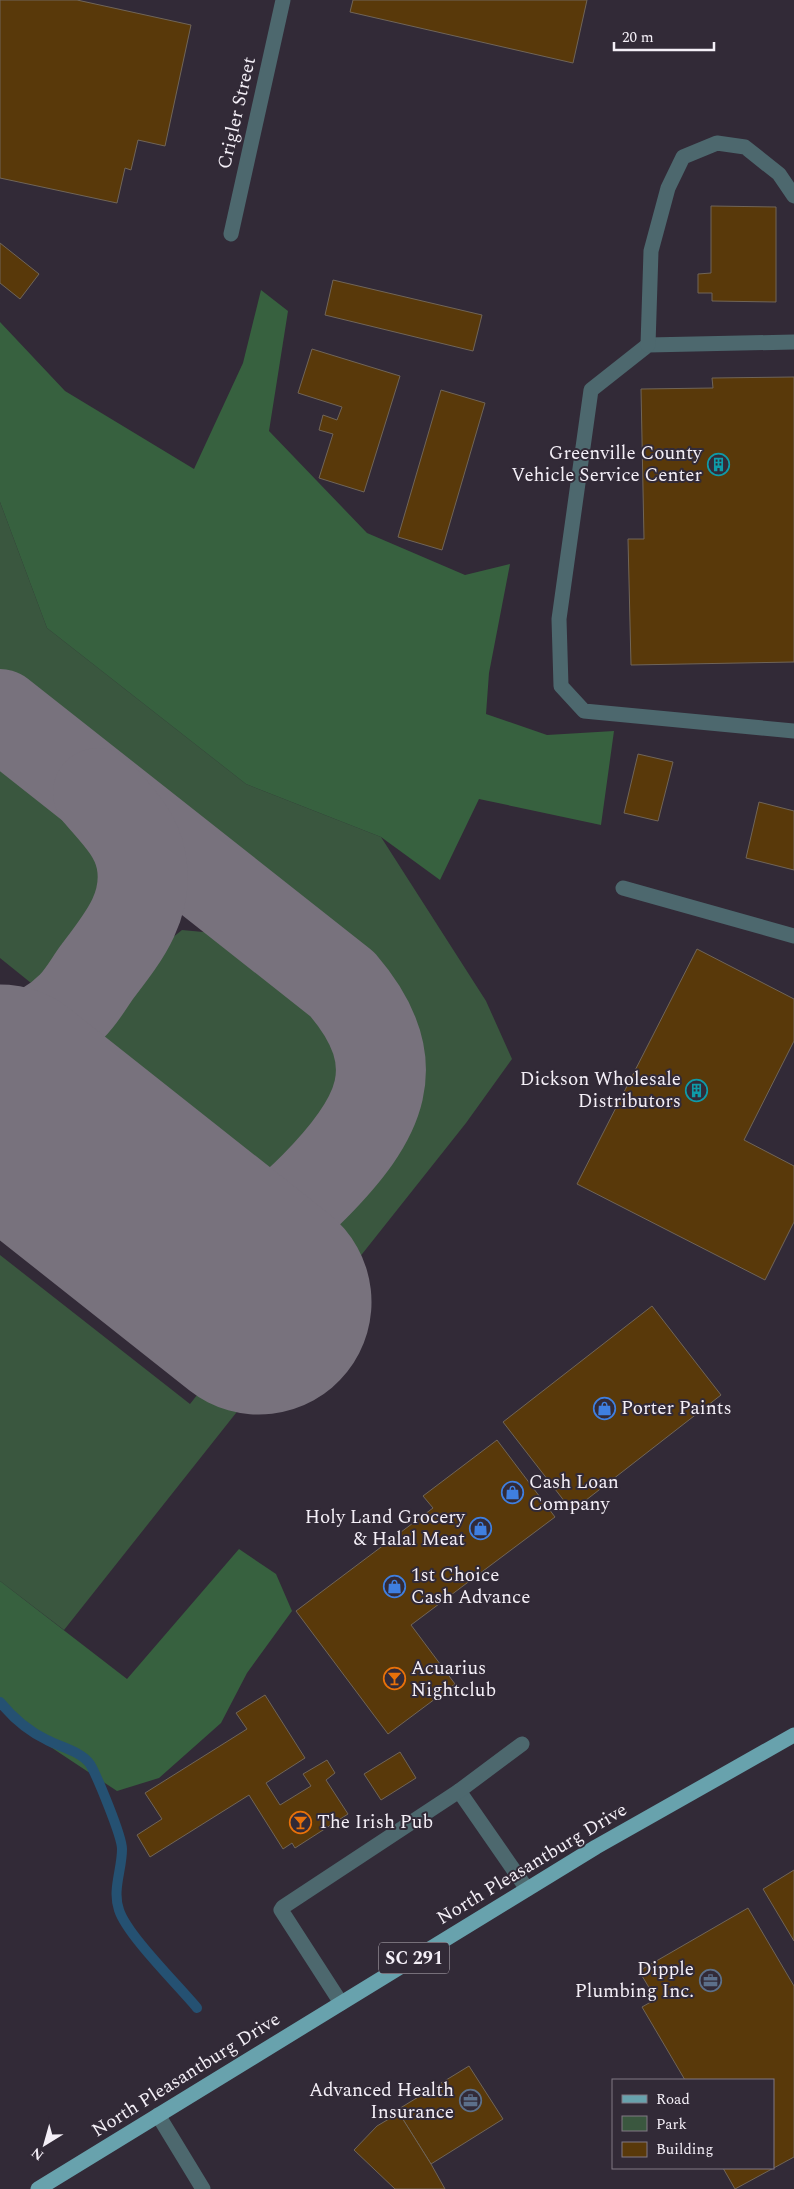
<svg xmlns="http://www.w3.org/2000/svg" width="794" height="2189" font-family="Spectral,serif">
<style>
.green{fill:#3a573f}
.forest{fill:#37613f}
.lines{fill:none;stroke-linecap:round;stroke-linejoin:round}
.stream{stroke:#255172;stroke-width:10}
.taxiway{stroke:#78727d;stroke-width:90}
.runway{stroke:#78727d;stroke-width:225}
.building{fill:#59390a;stroke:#706558}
.lane{stroke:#4d686e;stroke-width:15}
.street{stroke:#4d686e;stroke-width:15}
.primary{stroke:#68a2ad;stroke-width:15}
.labels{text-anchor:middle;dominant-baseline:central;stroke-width:4;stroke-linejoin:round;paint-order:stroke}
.shield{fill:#322a37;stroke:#bab4bd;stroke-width:1}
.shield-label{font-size:18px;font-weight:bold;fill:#f4eff7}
.street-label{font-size:19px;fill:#f4eff7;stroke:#322a37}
.poi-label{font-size:19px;fill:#f4eff7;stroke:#322a37;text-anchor:end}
</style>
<rect width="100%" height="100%" fill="#322a37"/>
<g class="green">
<polygon points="0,502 47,628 246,784 381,837 486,1001 512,1059 466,1123 64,1630 0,1581 0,1255 190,1404 376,1167 401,1126 414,1077 411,1033 388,988 0,680"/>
<path d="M0 754C28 776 87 815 105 844 110 852 112 868 111 877 108 928 78 958 41 991L0 958Z"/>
<polygon points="182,930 214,933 268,966 335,1028 347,1065 337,1113 314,1146 278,1179 96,1035 110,1001 137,966"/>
</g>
<g class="forest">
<polygon points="261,290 288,311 269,431 367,533 465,575 510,564 489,673 486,714 547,735 614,731 601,825 479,799 440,880 381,837 246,784 47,628 0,502 0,322 65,391 194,469 243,363"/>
<polygon points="239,1549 276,1574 292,1611 247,1673 221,1723 159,1778 117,1791 37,1738 0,1702 0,1581 127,1679"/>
</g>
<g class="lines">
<path class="stream" d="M0 1702C13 1718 28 1731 47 1740 60 1747 81 1751 90 1764 97 1776 122 1836 122 1849 122 1870 112 1890 119 1910 127 1935 178 1985 197 2008"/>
<g class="taxiway">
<path d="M0 714 342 984C411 1064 380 1120 314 1187 290 1211 263 1236 228 1240 203 1243 181 1233 159 1223"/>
<path d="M0 1046C26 1038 53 1026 72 1006 82 996 89 983 97 972 123 938 150 905 141 860 136 833 115 813 98 793"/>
</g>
<polyline class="runway" points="0,1097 259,1302"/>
</g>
<g class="building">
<polygon points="0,0 77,0 191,25 165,146 138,140 131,170 125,168 117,203 0,178"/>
<polygon points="353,0 587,0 573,63 350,12"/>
<polygon points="711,206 776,207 776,302 712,301 712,293 698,293 698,274 711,273"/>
<polygon points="0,243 39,274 20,299 0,283"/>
<polygon points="333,280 482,315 473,351 325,315"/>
<polygon points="312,349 400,376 364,492 319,478 333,434 319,430 323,415 337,420 342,407 298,393"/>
<polygon points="794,377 794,662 631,665 628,539 644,539 641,389 713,388 712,378"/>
<polygon points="441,390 485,403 442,550 398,537"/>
<polygon points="638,754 673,762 658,821 624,813"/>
<polygon points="759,802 794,811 794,870 746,858"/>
<polygon points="697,949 794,999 794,1041 744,1140 794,1166 794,1222 765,1280 577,1184"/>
<polygon points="652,1306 721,1395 572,1511 503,1422"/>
<polygon points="497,1440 555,1517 411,1625 455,1684 388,1734 296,1611 433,1508 423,1496"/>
<polygon points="265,1695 305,1758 266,1783 280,1805 311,1786 303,1774 327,1760 335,1773 326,1780 348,1814 295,1848 292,1843 283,1849 249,1795 150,1857 137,1835 162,1819 145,1793 247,1729 236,1713"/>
<polygon points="400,1752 416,1778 381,1800 364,1774"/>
<polygon points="794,1870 794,1941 763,1889"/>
<polygon points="748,1908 794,1986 794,2157 735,2189 723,2168 773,2168 773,2080 685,2080 642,2007 656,1999 639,1971"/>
<polygon points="469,2066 503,2119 431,2164 397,2110"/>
<polygon points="399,2113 431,2164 445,2189 395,2189 354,2150 377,2126"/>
</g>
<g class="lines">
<g class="lane">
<polyline points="794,342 648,345 591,390 559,619 561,686 584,711 794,731"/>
<polyline points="648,345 651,251 668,188 683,157 717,143 745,147 779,174 794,196"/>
<polyline points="623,888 794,936"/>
<polyline points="459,1791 527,1889"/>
<polyline points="341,2003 281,1910 283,1907 459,1791 522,1744"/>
<polyline points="158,2115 203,2189"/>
</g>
<polyline class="street" points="231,234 283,0"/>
<polyline class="primary" points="38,2189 596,1847 794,1735"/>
</g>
<defs>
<symbol id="building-ring" viewBox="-11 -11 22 22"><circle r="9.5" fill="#322a37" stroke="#0f9aa8" stroke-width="1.5"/><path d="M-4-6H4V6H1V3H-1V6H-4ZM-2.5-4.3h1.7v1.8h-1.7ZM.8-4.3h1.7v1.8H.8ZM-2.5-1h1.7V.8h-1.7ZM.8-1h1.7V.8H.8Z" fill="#0f9aa8"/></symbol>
<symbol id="shop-ring" viewBox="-11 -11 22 22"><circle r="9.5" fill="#322a37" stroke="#3f7fe0" stroke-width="1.5"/><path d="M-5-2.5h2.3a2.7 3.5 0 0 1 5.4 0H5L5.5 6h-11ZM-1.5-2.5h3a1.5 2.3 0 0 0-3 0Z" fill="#3f7fe0"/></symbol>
<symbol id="bar-ring" viewBox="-11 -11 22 22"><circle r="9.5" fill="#322a37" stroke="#e8710a" stroke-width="1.5"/><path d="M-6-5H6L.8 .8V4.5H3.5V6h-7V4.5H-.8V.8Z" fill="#e8710a"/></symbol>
<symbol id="office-ring" viewBox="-11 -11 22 22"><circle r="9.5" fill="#322a37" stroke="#5c6f8a" stroke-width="1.5"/><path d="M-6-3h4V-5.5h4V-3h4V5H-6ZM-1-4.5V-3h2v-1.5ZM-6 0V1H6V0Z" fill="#5c6f8a"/></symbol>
</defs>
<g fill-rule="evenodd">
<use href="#building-ring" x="706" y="452" width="25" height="25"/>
<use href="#building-ring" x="684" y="1078" width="25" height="25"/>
<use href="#shop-ring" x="592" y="1396" width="25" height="25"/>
<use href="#shop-ring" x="500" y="1480" width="25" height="25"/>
<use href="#shop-ring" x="468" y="1516" width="25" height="25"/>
<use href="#shop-ring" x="382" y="1574" width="25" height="25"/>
<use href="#bar-ring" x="382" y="1666" width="25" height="25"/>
<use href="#bar-ring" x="288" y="1810" width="25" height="25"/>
<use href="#office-ring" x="698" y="1968" width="25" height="25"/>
<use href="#office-ring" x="458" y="2088" width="25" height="25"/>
</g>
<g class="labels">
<rect class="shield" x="379" y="1942.5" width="70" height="31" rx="4"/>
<g class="shield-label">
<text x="414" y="1958">SC 291</text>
</g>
<g class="street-label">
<text transform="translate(237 113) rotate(-77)">Crigler Street</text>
<text transform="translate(532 1864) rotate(-31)">North Pleasantburg Drive</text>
<text transform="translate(186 2075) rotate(-32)">North Pleasantburg Drive</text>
</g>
<g class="poi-label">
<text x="702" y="453">Greenville County<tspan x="702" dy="22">Vehicle Service Center</tspan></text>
<text x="681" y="1079">Dickson Wholesale<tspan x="681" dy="22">Distributors</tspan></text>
<text x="621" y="1408" text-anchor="start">Porter Paints</text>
<text x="529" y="1482" text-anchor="start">Cash Loan<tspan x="529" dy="22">Company</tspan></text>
<text x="465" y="1517">Holy Land Grocery<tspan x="465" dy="22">&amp; Halal Meat</tspan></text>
<text x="411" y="1575" text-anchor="start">1st Choice<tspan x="411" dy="22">Cash Advance</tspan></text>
<text x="411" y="1668" text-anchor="start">Acuarius<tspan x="411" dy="22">Nightclub</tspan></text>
<text x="317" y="1822" text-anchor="start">The Irish Pub</text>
<text x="694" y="1969">Dipple<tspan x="694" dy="22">Plumbing Inc.</tspan></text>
<text x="454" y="2090">Advanced Health<tspan x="454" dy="22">Insurance</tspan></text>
</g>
</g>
<rect x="612" y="2079" width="162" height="90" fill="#322a37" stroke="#807984"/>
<rect x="622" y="2095" width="25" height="8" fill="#68a2ad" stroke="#807984"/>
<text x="656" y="2104" font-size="15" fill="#f4eff7">Road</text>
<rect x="622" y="2116" width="25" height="15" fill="#3a573f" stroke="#807984"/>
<text x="656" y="2129" font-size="15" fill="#f4eff7">Park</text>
<rect x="622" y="2142" width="25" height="15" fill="#59390a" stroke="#807984"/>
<text x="656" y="2154" font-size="15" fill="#f4eff7">Building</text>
<g transform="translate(45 2144) rotate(217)" stroke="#322a37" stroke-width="4" paint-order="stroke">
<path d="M0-4L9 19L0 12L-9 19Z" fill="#f4eff7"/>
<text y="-8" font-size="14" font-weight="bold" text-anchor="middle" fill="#f4eff7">N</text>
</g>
<path d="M614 42v8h100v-8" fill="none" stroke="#f4eff7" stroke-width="2.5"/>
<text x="622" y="42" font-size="15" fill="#f4eff7" stroke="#322a37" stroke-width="4" paint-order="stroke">20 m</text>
</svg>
